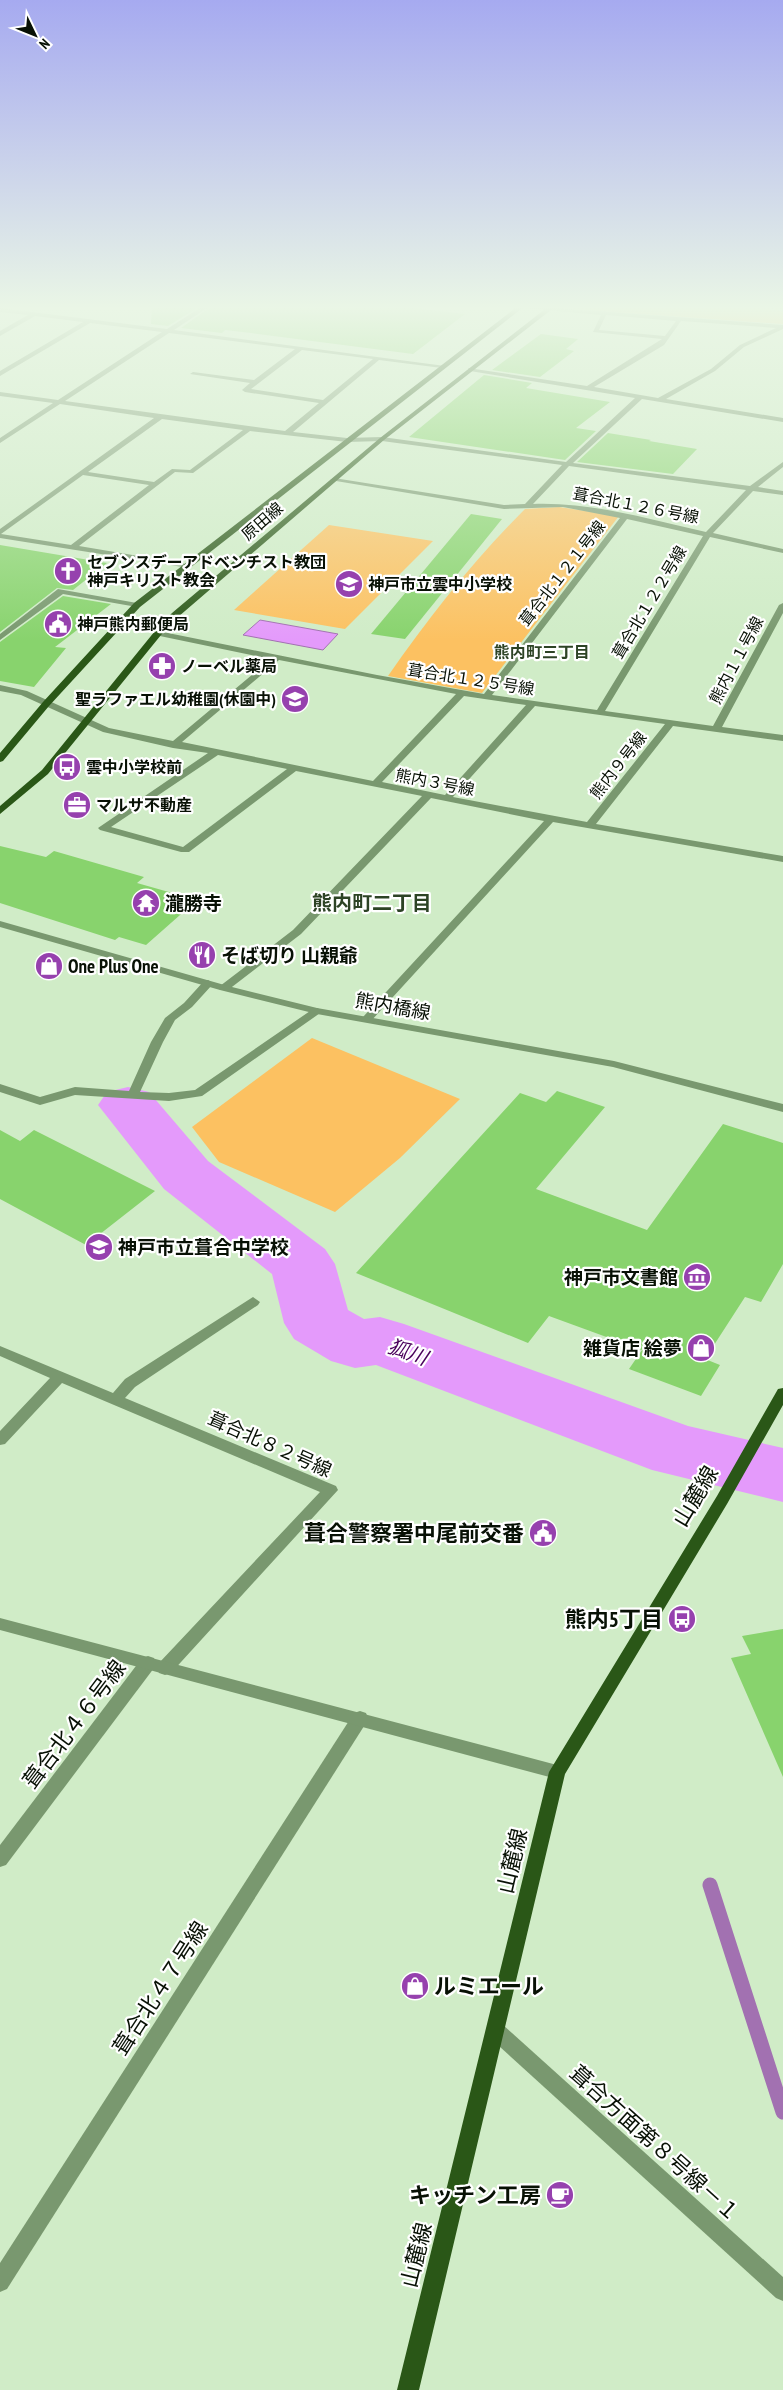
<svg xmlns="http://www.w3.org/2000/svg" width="783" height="2390" font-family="'PT Sans Narrow','Noto Sans JP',sans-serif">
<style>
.green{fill:#fcc161}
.water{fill:#e49afb;stroke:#a271b1}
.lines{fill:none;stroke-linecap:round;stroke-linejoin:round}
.stream{stroke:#a271b1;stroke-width:15}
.river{fill:#e49afb;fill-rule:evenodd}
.building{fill:#88d36d}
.tertiary-tunnel{stroke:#b2cbaa;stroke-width:7;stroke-dasharray:7 3;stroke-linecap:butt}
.minor{fill:#79986f;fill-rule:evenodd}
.tertiary{fill:#79986f;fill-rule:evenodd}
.primary{fill:#2a5717;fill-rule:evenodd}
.labels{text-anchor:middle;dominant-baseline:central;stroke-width:4.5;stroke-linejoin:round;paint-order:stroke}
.far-street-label{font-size:16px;fill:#081105;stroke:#fff}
.far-poi-label{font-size:16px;font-weight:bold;fill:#081105;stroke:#fff;text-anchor:start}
.far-neighbourhood-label{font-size:16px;font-weight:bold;fill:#2d4325;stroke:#fff}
.poi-label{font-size:19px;font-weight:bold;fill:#081105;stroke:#fff;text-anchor:start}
.street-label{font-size:19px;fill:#081105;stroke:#fff}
.neighbourhood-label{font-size:20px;font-weight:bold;fill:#2d4325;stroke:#fff}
.water-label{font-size:20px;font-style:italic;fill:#49005b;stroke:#fff}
.near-street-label{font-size:22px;fill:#081105;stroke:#fff}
.near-poi-label{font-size:22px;font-weight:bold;fill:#081105;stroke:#fff;text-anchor:end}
</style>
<rect width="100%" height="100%" fill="#d0ecc7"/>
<g class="green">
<polygon points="577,306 783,306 783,324 573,309"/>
<path d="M559 507 619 516 482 693 388 676C429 617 474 560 525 509Z"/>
<polygon points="329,525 433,541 345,629 234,610"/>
<polygon points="312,1038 460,1099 400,1158 335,1212 219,1162 192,1127"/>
</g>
<polygon class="water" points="260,620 338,634 323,650 243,635"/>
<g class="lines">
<polyline class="stream" points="710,1885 783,2112"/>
<polygon class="river" points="128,1087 149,1092 208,1161 325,1249 335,1264 348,1310 364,1319 380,1317 404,1324 688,1426 783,1448 783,1502 652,1470 376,1365 355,1368 331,1361 294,1339 284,1323 272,1274 164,1189 98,1105 107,1092"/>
</g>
<g class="building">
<polygon points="152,306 200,306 168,326 151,324"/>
<polygon points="212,306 397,306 465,314 413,354 251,333 225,330 222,333 181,328"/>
<polygon points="541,334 578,339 566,349 574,351 540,377 492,370"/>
<polygon points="484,375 532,383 526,388 610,402 576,428 596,431 565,460 409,437"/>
<polygon points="608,433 651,440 649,441 697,449 673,474 577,462"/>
<polygon points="471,514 502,519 405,639 371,634"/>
<polygon points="0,545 89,560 107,563 73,590 57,588 0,632"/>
<polygon points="63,596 111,604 55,647 66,648 34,687 0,681 0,642"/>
<polygon points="0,846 46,857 54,851 144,877 137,883 197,900 146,945 119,937 115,940 0,903"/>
<polygon points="557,1091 605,1107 536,1189 647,1230 723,1124 783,1143 783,1264 761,1302 745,1297 705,1359 720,1365 701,1396 629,1369 642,1350 549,1316 528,1343 356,1273 520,1093 546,1102"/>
<polygon points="0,1130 20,1141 34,1130 155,1191 86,1245 0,1199"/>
<polygon points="783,1629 783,1777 731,1658 751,1654 742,1636"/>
</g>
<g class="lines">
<polyline class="tertiary-tunnel" points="769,306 783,308"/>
<g class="minor">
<path d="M203 306H210L174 330 445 366 442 368 379 360 293 432 347 438 382 437 566 462 635 398 470 371 468 368 587 386 662 339 593 332 601 315 503 306H528L783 325V329L744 347 715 371 666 399 783 418V422L642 399 573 463 750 486 783 462V467L758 487 783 491V495L753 491 713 533 783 549V553L710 537 605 711 713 726 779 605 783 603V613L722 727 783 735V741L673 726 596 824 783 856V862L553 822 371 1021H363L361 1019 363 1017 544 821 431 798 301 934 228 990H220L219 988 220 986 293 930 422 796 296 771 189 852H181L100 830 98 828 208 753 173 748 103 732 21 695 0 691V685L27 691 109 728 173 741 271 659 155 635V631H158L377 675 484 694 620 518 563 507 504 509 330 480 334 478 504 505 525 504 562 465 382 441 347 442 250 431 193 473 175 472 79 546 186 564 190 566 189 568 0 538V529L154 418 60 404 0 443V438L53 403 0 396V392L58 400 162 332 90 323 0 376V371L83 322 35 316 0 336V331L28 315 0 312V308L167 329ZM606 315 676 321 665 336 599 330ZM681 321 776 328 740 345 711 369 658 398 594 387 664 345ZM169 333 295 349 254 380 193 372 190 374 250 383 242 390 245 392 319 403 285 431 65 401ZM302 350 373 359 323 400 251 389ZM162 419 243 430 190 470 172 469 154 482 88 472ZM569 466 746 490 706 532C648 519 593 502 533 504ZM83 475 149 485 71 545 1 534ZM627 519 703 536 597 710 492 695ZM279 660 456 694 373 781 182 742ZM464 696 526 705 445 795 382 782ZM535 706 665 724 587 822 453 797ZM218 755 287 769 183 847 111 827Z"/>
<polygon points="58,589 137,603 141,605 137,607 63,594 0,640 0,634"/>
<polygon points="208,980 213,983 212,985 192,1007 175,1020 163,1042 140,1092 169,1093 195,1090 313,1009 317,1008 323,1011 202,1096 169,1101 75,1095 40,1105 0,1092 0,1084 40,1097 75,1087 129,1091 151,1042 165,1018 184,1003 204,981"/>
<polygon points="253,1297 260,1302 258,1305 135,1387 125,1398 336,1486 338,1490 171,1673 165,1675 159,1673 157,1668 159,1663 320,1492 62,1383 5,1444 0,1445 0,1431 50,1378 0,1356 0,1346 113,1393 125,1379"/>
<polygon points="148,1656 154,1658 156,1663 154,1668 6,1865 0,1867 0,1845 142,1658"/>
<polygon points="360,1711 366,1713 368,1718 366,1723 7,2289 0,2292 0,2263 354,1713"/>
<polygon points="495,2021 502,2024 783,2277 783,2301 776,2298 488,2036 486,2030 488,2024"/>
</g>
<g class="tertiary">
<polygon points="0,921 228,986 317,1008 614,1061 783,1104 783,1112 613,1067 317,1014 220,990 0,927"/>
<polygon points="0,1618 557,1765 563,1767 565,1772 563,1777 557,1779 0,1630"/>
</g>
<g class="primary">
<polygon points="518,306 525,306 140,607 49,706 3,761 0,762 0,753 43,702 134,603"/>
<polygon points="549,306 556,306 384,440 178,617 161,635 48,774 0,814 0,806 42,770 155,631 172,613 380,438"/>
<polygon points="783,1388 783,1405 727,1504 565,1774 419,2390 397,2390 549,1772 717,1496 778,1389"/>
</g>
</g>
<linearGradient id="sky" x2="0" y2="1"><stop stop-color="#a6aaf0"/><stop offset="0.48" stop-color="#eaf6e6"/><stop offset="1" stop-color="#eaf6e6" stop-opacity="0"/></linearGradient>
<rect width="783" height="641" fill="url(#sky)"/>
<defs>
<symbol id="church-disc" viewBox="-11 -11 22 22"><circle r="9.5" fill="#9641ae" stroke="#fff"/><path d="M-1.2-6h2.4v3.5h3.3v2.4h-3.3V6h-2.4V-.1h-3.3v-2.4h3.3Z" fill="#fff"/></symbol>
<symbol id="school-disc" viewBox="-11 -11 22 22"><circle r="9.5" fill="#9641ae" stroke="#fff"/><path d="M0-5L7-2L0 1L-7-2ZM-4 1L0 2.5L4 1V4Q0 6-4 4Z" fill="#fff"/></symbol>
<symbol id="civic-disc" viewBox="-11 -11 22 22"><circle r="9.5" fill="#9641ae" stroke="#fff"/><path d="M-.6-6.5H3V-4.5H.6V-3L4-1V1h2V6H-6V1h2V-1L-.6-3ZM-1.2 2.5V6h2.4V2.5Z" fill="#fff"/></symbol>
<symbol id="pharmacy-disc" viewBox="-11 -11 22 22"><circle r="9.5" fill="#9641ae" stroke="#fff"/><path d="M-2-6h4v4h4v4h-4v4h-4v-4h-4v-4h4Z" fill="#fff"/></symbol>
<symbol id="bus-disc" viewBox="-11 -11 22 22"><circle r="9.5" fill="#9641ae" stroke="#fff"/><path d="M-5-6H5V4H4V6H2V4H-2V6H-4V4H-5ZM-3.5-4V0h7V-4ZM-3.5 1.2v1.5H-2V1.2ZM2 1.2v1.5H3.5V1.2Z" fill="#fff"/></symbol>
<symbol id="office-disc" viewBox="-11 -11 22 22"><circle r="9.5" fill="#9641ae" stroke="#fff"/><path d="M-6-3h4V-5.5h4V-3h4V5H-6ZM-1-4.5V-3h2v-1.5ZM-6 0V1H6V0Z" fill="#fff"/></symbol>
<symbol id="temple-disc" viewBox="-11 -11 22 22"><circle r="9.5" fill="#9641ae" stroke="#fff"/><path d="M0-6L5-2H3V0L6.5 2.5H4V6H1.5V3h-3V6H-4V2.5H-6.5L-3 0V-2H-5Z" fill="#fff"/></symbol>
<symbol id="restaurant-disc" viewBox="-11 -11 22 22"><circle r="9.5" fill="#9641ae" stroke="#fff"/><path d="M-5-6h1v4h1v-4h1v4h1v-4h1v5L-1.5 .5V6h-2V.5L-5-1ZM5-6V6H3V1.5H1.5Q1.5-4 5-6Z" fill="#fff"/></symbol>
<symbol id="shop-disc" viewBox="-11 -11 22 22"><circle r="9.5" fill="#9641ae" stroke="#fff"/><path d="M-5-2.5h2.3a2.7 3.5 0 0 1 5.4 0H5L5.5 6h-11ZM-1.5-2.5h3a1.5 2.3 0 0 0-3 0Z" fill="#fff"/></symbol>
<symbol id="museum-disc" viewBox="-11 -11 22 22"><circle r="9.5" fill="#9641ae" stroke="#fff"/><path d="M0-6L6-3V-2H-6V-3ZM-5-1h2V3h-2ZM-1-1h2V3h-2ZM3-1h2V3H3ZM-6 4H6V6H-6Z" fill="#fff"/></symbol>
<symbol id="cafe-disc" viewBox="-11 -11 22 22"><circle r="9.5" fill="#9641ae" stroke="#fff"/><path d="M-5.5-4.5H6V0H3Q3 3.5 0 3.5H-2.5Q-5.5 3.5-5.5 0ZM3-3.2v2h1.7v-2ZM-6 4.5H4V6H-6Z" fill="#fff"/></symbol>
</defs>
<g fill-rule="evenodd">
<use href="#church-disc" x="52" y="555" width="32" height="32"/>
<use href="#school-disc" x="333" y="568" width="32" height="32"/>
<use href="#civic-disc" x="42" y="608" width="32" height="32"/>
<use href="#pharmacy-disc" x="146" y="650" width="32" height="32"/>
<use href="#school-disc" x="279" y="683" width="32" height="32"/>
<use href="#bus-disc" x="51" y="751" width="32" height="32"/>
<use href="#office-disc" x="61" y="789" width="32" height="32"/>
<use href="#temple-disc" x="130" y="887" width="32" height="32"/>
<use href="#restaurant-disc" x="186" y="939" width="32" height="32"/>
<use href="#shop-disc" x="33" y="950" width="32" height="32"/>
<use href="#school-disc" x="83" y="1231" width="32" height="32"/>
<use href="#museum-disc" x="681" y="1261" width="32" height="32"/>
<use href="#shop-disc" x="685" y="1332" width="32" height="32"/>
<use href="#civic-disc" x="527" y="1517" width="32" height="32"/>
<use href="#bus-disc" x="666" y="1603" width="32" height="32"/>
<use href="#shop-disc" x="399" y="1970" width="32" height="32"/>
<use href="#cafe-disc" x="544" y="2179" width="32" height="32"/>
</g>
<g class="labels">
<g class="far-street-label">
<text transform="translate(636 505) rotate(11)">葺合北１２６号線</text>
<text transform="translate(262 521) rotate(-41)">原田線</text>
<text transform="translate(562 573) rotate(-52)">葺合北１２１号線</text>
<text transform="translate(649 602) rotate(-59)">葺合北１２２号線</text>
<text transform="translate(736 660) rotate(-62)">熊内１１号線</text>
<text transform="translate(471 679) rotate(9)">葺合北１２５号線</text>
<text transform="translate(618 765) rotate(-52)">熊内９号線</text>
<text transform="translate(435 782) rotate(11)">熊内３号線</text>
</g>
<g class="far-poi-label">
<text x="87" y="562">セブンスデーアドベンチスト教団<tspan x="87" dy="18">神戸キリスト教会</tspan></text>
<text x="368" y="584">神戸市立雲中小学校</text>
<text x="77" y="624">神戸熊内郵便局</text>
<text x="181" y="666">ノーベル薬局</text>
<text x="276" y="699" text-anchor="end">聖ラファエル幼稚園(休園中)</text>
<text x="86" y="767">雲中小学校前</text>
<text x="96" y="805">マルサ不動産</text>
</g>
<g class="far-neighbourhood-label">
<text x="542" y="652">熊内町三丁目</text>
</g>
<g class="poi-label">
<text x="165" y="903">瀧勝寺</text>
<text x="221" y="955">そば切り 山親爺</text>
<text x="68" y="966">One Plus One</text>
<text x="118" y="1247">神戸市立葺合中学校</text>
<text x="678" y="1277" text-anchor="end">神戸市文書館</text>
<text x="682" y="1348" text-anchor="end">雑貨店 絵夢</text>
</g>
<g class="street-label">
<text transform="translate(393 1006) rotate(10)">熊内橋線</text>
<text transform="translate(270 1444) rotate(24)">葺合北８２号線</text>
</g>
<g class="neighbourhood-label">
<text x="372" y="903">熊内町二丁目</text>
</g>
<g class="water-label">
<text transform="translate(408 1352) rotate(20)">狐川</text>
</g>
<g class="near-street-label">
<text transform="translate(695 1496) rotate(-59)">山麓線</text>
<text transform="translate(74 1724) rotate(-53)">葺合北４６号線</text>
<text transform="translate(512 1861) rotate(-77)">山麓線</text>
<text transform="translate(160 1988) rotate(-57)">葺合北４７号線</text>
<text transform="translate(655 2143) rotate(42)">葺合方面第８号線－１</text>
<text transform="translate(416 2255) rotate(-76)">山麓線</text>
</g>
<g class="near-poi-label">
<text x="524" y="1533">葺合警察署中尾前交番</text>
<text x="663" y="1619">熊内5丁目</text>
<text x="434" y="1986" text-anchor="start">ルミエール</text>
<text x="541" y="2195">キッチン工房</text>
</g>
</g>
<g transform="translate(35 35) rotate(133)" stroke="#ffffff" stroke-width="4" paint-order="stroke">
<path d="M0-4L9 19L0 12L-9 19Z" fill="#081105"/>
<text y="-8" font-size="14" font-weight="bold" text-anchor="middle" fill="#081105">N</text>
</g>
</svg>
